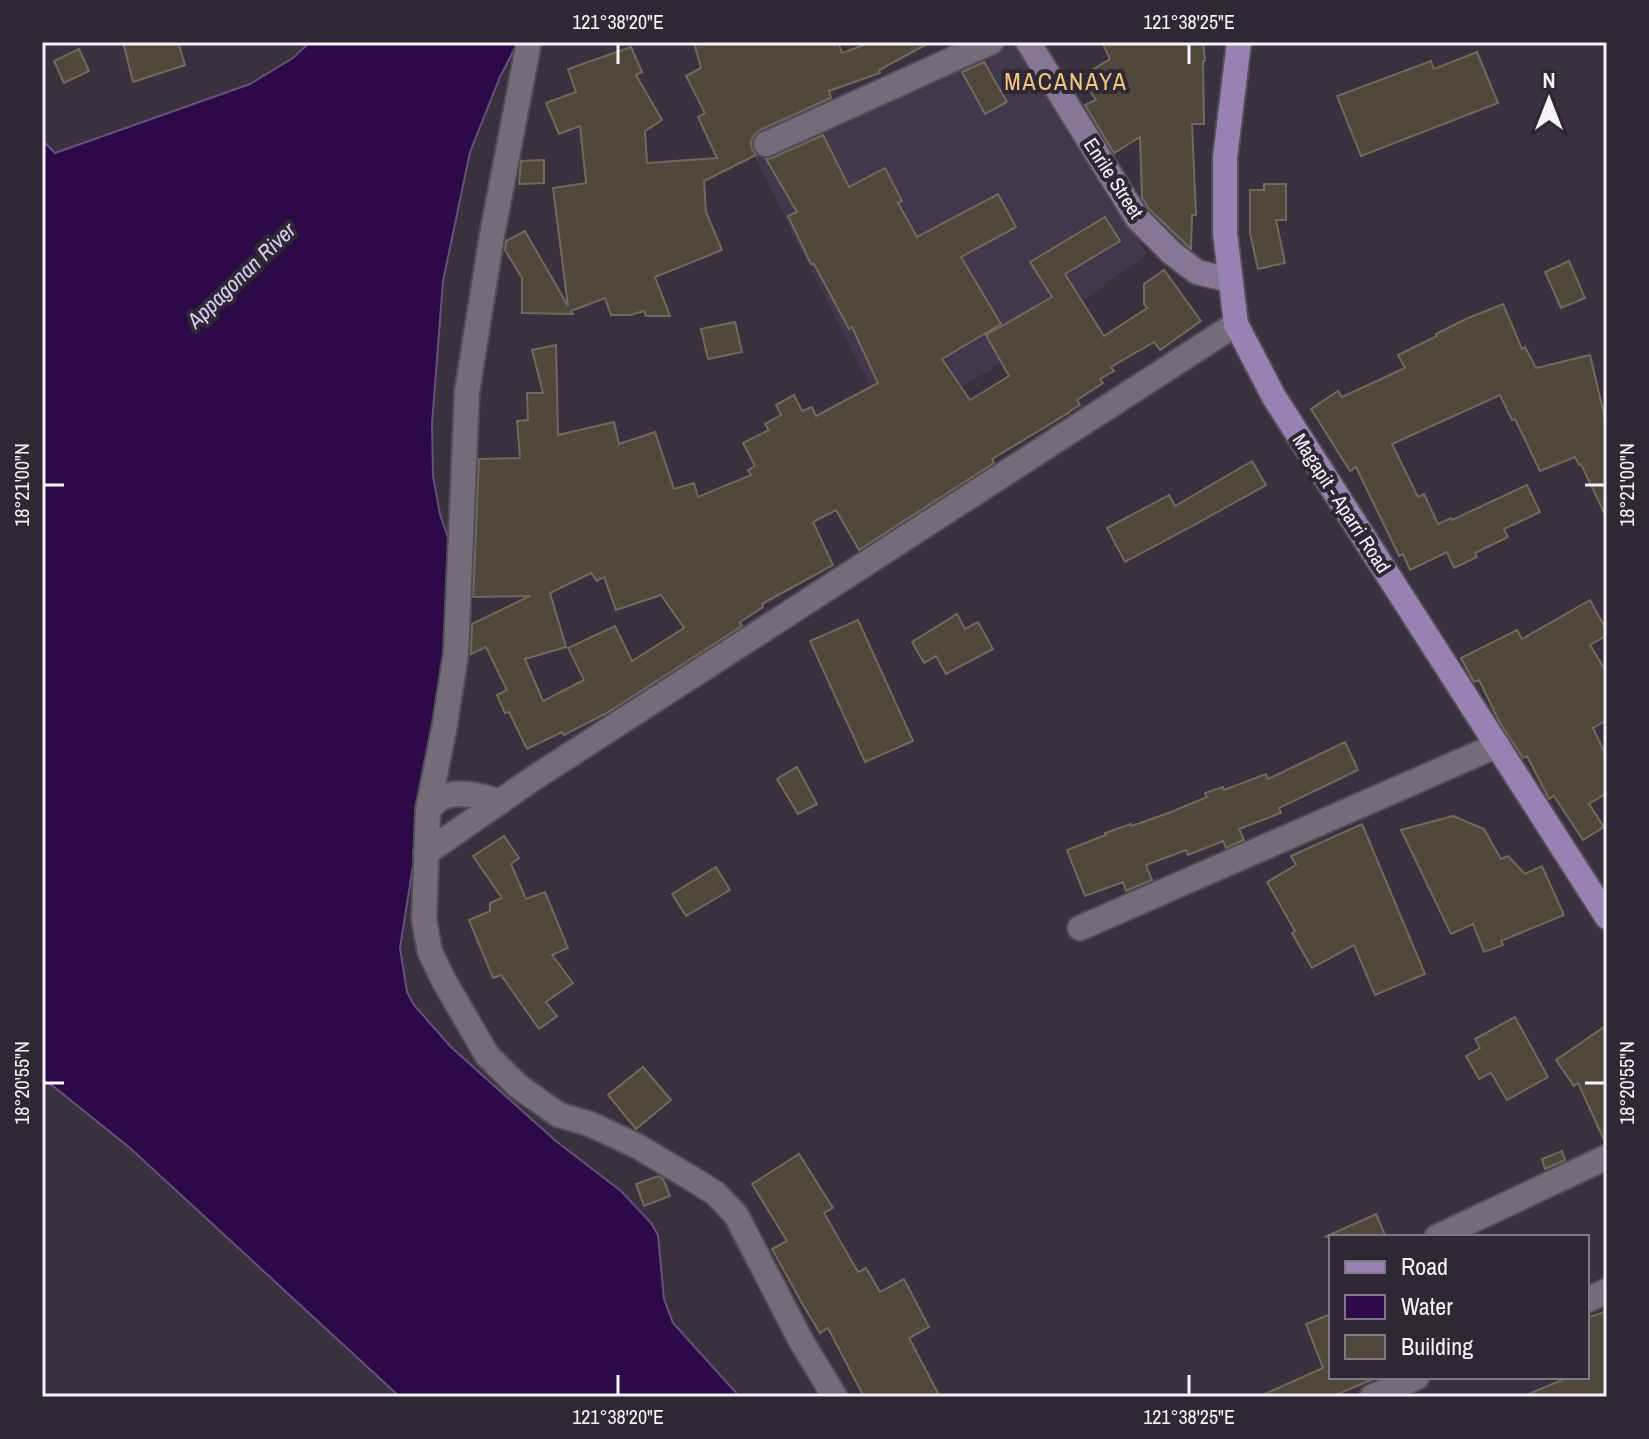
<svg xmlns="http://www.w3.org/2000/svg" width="1649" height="1439" font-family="'Archivo Narrow',sans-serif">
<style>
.built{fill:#41394b}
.water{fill:#2c0947;stroke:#684f7d;stroke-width:2}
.building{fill:#51483d;stroke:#72695d;stroke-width:2;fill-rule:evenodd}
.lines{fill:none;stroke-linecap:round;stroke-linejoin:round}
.street-casing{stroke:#524e57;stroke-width:28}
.secondary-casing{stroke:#524e57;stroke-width:28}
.primary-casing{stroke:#524e57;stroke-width:28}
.street{stroke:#736d7a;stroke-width:24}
.secondary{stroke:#867895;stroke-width:24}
.primary{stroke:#9882b1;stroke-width:24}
.ticks{fill:none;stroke:#f5f2fa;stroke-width:3}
.labels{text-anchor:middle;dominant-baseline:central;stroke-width:8;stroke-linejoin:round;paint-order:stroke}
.street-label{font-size:20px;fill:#f5f2fa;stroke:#2d2833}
.water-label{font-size:22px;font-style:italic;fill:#ddccf2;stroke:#2d2833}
.quarter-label{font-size:24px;letter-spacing:2px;fill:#f5c683;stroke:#2d2833}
.neatline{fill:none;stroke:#f5f2fa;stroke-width:3}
.ticks-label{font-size:20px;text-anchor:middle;fill:#f5f2fa}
</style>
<rect width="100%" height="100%" fill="#37323e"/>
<polygon class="built" points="1002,42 1013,42 1147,254 989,371 889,424 754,156"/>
<polygon class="water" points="310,42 518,42 500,77 470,152 443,281 432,424 433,476 440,514 449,541 447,649 400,948 407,992 414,1005 451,1047 557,1142 621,1191 651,1223 658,1235 664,1299 673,1323 740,1397 400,1397 130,1148 53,1086 42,1080 42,140 55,153 250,84 293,58"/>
<g class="building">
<polygon points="123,42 178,42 185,65 133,82"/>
<polygon points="694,42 838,42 842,53 872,42 931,42 879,70 880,73 829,91 831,98 760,130 754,135 751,142 752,149 756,155 704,181 706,212 722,250 655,277 670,316 646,316 644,311 630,315 611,315 605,298 571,311 573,314 522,313 522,278 505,250 506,241 525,231 568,306 553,188 586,183 580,126 559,134 546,103 576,92 568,69 631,47 642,72 636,75 662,120 645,131 647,163 717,158 698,117 705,113 686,76 701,68"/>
<polygon points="1102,42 1203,42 1205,61 1203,61 1204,124 1192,124 1196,215 1192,215 1191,249 1149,209 1142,198 1140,137 1114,153 1085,105 1096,100 1081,77 1110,59"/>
<polygon points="79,49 89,71 64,83 54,61"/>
<polygon points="1477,52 1498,103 1361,156 1337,96 1431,61 1434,69"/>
<polygon points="984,62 1007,102 985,114 962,72"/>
<path d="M823 135 849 187 885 168 902 201 898 203 917 237 998 194 1016 227 961 257 1001 324 942 359 970 400 1009 376 986 335 1052 297 1030 262 1105 217 1120 241 1065 274 1104 336 1147 308 1144 304V284L1164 270 1201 321 1160 350 1154 342 1111 367 1114 371 1100 379 1103 383 1077 400 1080 405 1070 411V412L992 459 994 463 859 550 836 510 813 522 833 565 762 604 763 607 740 622 742 626 607 713 564 735 562 732 527 749 509 712 505 713 497 695 507 690 486 647 471 654 472 624 530 596 473 597 479 459 520 458 517 421 528 420 527 393H543L532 350 556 345 558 435 614 422 619 444 655 432 674 489 694 483 698 497 751 475 748 470 755 466 743 443 769 430 765 424 781 415 776 405 794 395 802 411 812 407 816 416 878 383 852 327 849 329 814 264H811L788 216 797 212 766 159 772 158ZM591 573 597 581 604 577 616 610 661 595 684 628 632 661 615 626 568 648 584 680 543 701 525 659 566 647 550 593Z"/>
<polygon points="544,160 544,183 519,184 521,161"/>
<polygon points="1264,184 1286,184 1286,220 1276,220 1285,263 1258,269 1250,233 1250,190 1264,190"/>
<polygon points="1569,261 1585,298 1561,308 1545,272"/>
<polygon points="1503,304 1522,349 1525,347 1536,368 1590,355 1607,427 1607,519 1581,464 1579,465 1575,457 1540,471 1515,419 1512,420 1500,395 1392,444 1418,497 1424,494 1438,524 1451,518 1452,520 1527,485 1540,512 1504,529 1508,537 1475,553 1477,557 1454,568 1447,552 1410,570 1403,554 1399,556 1356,467 1350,471 1311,409 1338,391 1342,397 1405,368 1398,355 1437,336 1436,334 1466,319"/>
<polygon points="735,322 742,352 708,359 701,329"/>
<polygon points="1252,461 1266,485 1196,524 1125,562 1107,528 1169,495 1175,506"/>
<polygon points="1590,600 1607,631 1607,635 1590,645 1607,673 1607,720 1593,728 1607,758 1607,793 1589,804 1604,827 1583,840 1554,796 1549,799 1527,756 1523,758 1500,723 1479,680 1474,682 1461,658 1517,630 1522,639"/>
<polygon points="957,614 965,629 978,622 993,649 946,674 936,656 924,663 912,642"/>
<polygon points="858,620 913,741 865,762 810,641"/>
<polygon points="1345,742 1358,770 1279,808 1281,813 1239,829 1244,840 1226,848 1223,841 1188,855 1186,850 1146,865 1152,880 1126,891 1123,882 1085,896 1067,850 1106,835 1105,833 1131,824 1132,826 1171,812 1207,797 1205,793 1223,787 1224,790 1266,774 1268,779"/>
<polygon points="797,767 817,804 798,814 777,779"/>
<polygon points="1453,816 1484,829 1501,859 1508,856 1525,874 1542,866 1564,915 1501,941 1503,945 1484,952 1473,924 1451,934 1401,830"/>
<polygon points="1362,824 1425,974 1375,995 1354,945 1312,968 1292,933 1295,931 1267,882 1296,865 1291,856"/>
<polygon points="504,836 519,858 511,864 526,899 545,892 568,948 552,955 573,983 546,1002 557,1016 539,1029 501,975 493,978 469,920 490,911 490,903 502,898 473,856"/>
<polygon points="716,867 730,890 686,916 672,894"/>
<polygon points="1515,1017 1548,1077 1507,1100 1491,1073 1479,1079 1466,1056 1480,1048 1475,1039"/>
<polygon points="1607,1025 1607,1142 1605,1142 1578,1083 1574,1086 1556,1060"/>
<polygon points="643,1067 671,1100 636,1129 608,1095"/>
<polygon points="1562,1151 1565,1160 1545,1169 1542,1159"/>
<polygon points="799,1154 833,1208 824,1213 858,1272 866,1268 880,1292 904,1279 929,1327 909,1338 940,1397 864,1397 828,1328 820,1333 803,1305 772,1249 787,1241 752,1184"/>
<polygon points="658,1176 663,1179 670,1196 644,1206 636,1184"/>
<polygon points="1376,1214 1386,1237 1325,1237"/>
<polygon points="1607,1311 1607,1397 1522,1397 1569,1377 1587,1377 1587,1318"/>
<polygon points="1331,1314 1331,1377 1378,1377 1331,1397 1258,1397 1323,1368 1306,1324"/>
</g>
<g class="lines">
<defs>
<g id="street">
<polyline points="529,42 492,235 467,392 456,653 445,724 428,810 424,920 430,952 444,981 487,1055 518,1086 559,1115 590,1124 637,1146 691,1178 715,1193 736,1215 800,1339 835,1397"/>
<polyline points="766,144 991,42"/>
<path d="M428 810C431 807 434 803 438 800 455 788 482 796 500 802"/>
<polyline points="426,853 531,780 1236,324"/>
<polyline points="1080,928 1498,745"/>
<polyline points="1437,1237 1607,1157"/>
<polyline points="1587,1300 1607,1291"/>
<polyline points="1372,1397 1417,1377"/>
</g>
<polyline id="secondary" points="1028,42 1137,218 1172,253 1197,272 1230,280"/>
<polyline id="primary" points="1239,42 1225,158 1225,233 1236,324 1274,397 1607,917"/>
</defs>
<use href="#street" class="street-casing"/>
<use href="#secondary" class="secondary-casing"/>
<use href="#primary" class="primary-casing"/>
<use href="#street" class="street"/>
<use href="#secondary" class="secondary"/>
<use href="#primary" class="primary"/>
</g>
<path class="ticks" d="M618 44V64M1189 44V64M44 485H64M1585 485H1605M44 1083H64M1585 1083H1605M618 1375V1395M1189 1375V1395"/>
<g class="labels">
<g class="street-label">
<text transform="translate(1114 178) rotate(57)">Enrile Street</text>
<text transform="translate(1342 503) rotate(57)">Magapit - Aparri Road</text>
</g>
<g class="water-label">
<text transform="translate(241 275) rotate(-44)">Appagonan River</text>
</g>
<g class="quarter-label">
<text x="1066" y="81">MACANAYA</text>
</g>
</g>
<rect width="1649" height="1439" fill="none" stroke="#2d2833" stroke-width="88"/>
<rect x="1329" y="1235" width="260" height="144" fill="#2d2833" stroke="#7d7983" stroke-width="2"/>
<rect x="1345" y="1261" width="40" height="12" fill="#9882b1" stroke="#7d7983" stroke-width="2"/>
<text x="1401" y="1275" font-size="24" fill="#f5f2fa">Road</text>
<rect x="1345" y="1295" width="40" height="24" fill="#2c0947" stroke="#7d7983" stroke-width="2"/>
<text x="1401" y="1315" font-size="24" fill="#f5f2fa">Water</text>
<rect x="1345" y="1335" width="40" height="24" fill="#51483d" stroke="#7d7983" stroke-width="2"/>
<text x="1401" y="1355" font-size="24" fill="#f5f2fa">Building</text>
<g transform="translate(1549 100)" stroke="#2d2833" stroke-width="6" paint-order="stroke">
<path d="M0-6L14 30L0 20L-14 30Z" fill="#f5f2fa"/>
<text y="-12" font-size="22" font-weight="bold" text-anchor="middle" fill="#f5f2fa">N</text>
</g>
<rect x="44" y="44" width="1561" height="1351" class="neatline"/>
<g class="ticks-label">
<text x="618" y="29">121°38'20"E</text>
<text x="1189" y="29">121°38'25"E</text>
<text transform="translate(22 485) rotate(-90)" y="7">18°21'00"N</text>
<text transform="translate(1627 485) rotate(-90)" y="7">18°21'00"N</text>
<text transform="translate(22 1083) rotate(-90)" y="7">18°20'55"N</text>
<text transform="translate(1627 1083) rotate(-90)" y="7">18°20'55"N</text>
<text x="618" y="1424">121°38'20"E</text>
<text x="1189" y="1424">121°38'25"E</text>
</g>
</svg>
